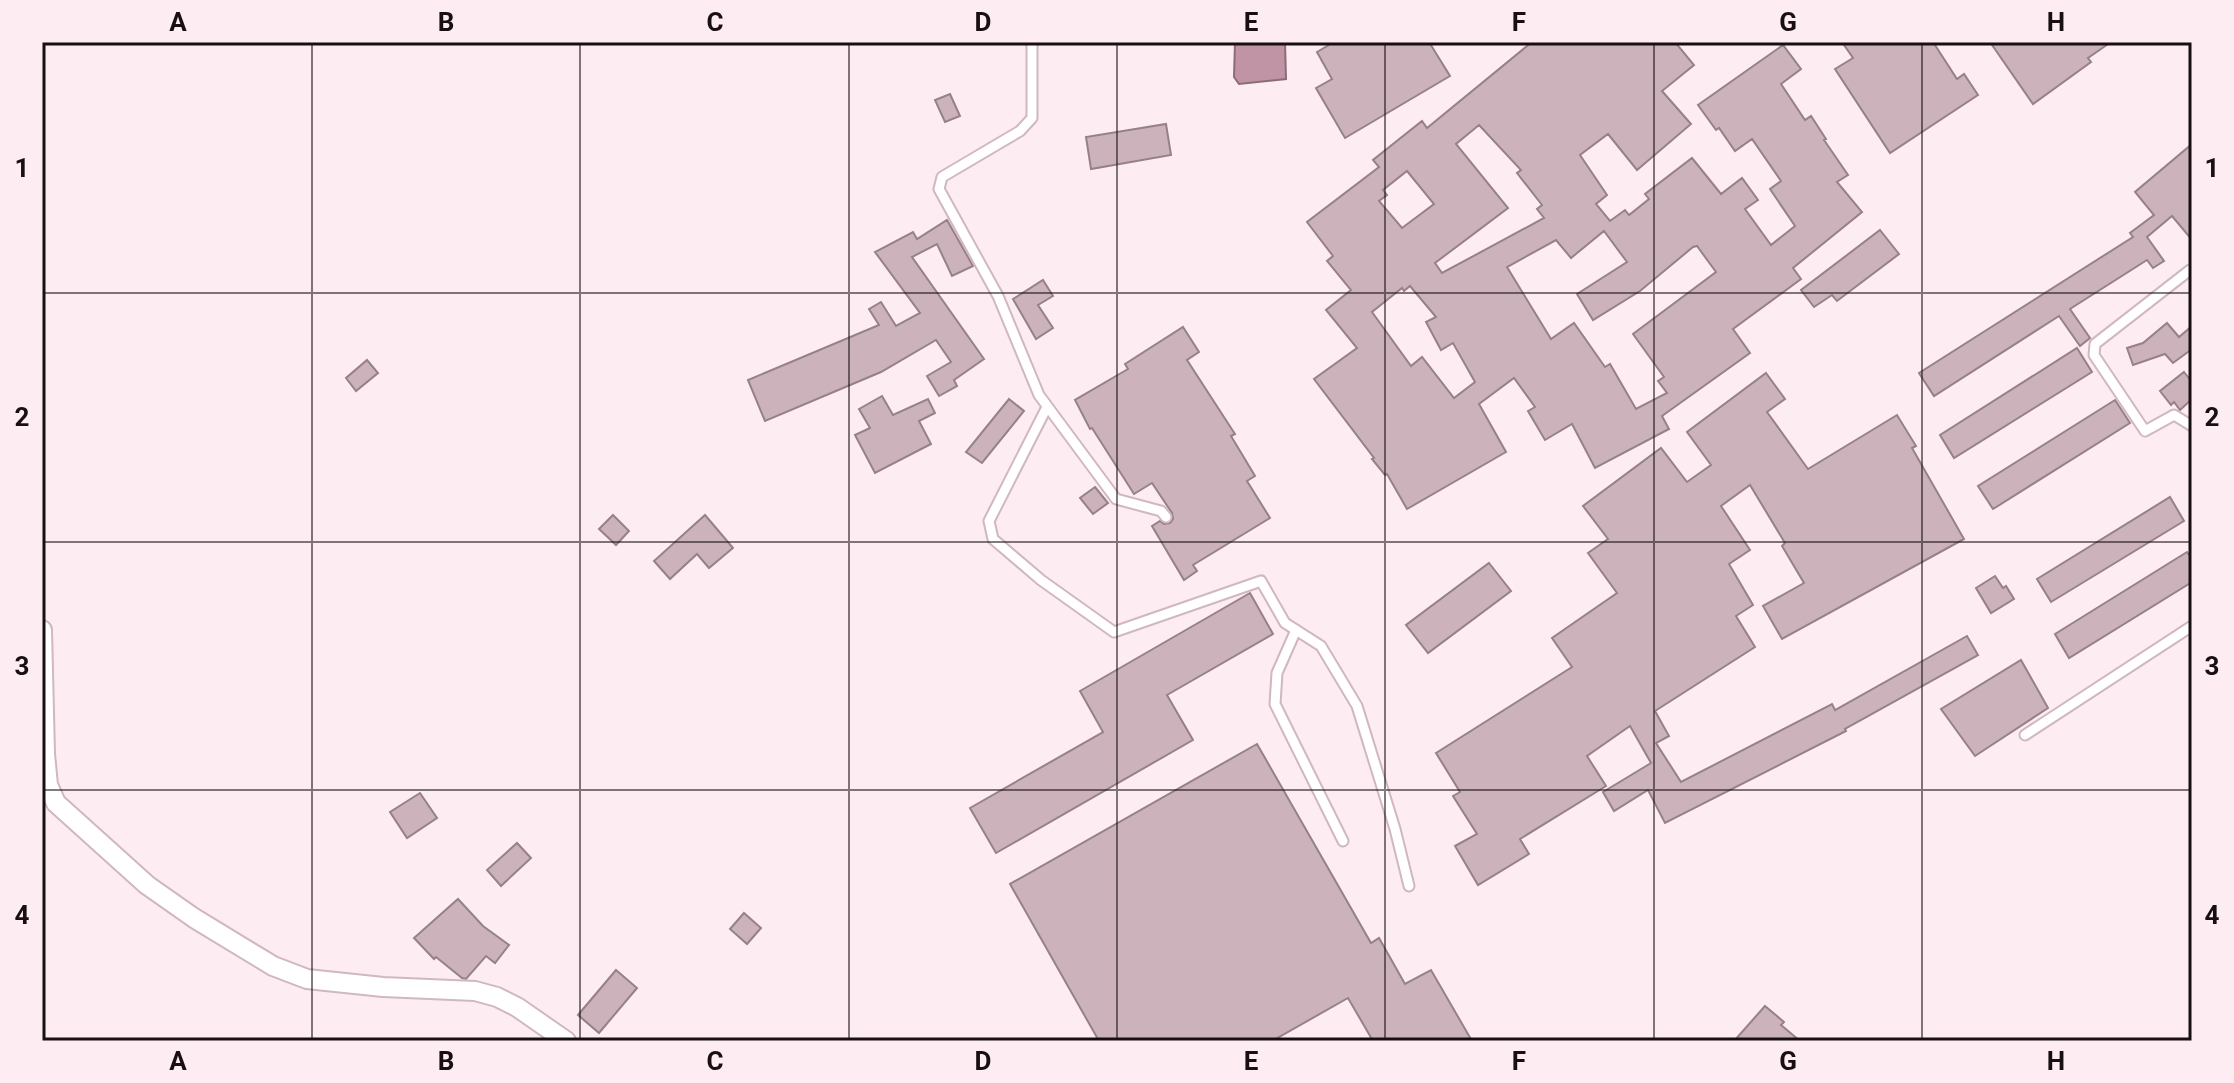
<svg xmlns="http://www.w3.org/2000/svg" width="2234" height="1083" font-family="Roboto,sans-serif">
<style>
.water{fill:#c093a5;stroke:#8e6b79;stroke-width:2}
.building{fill:#cbb2bb;stroke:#978089;stroke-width:2;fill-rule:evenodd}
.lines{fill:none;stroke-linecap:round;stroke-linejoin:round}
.service-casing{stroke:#d0b7c0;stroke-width:13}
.minor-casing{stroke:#d0b7c0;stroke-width:22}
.service{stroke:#fff;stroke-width:9}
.minor{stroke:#fff;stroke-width:18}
.grid{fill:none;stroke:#180f12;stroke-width:2;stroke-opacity:0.55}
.neatline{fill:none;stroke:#180f12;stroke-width:3}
.grid-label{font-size:26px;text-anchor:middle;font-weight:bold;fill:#180f12}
</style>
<rect width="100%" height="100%" fill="#fdedf2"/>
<polygon class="water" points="1235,42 1285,42 1286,79 1239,84 1234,77"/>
<g class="building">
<polygon points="1334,42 1429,42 1450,76 1345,138 1316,88 1332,79 1317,52"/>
<path d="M1532 42H1675L1694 65 1662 91 1691 124 1637 170 1608 134 1580 155 1607 195 1596 204 1610 221 1625 210 1629 215 1649 199 1645 194 1692 158 1721 194 1742 178 1758 200 1745 209 1771 245 1795 226 1770 189 1781 181 1752 139 1735 151 1719 128 1716 130 1698 105 1783 45 1801 69 1781 84 1805 120 1811 116 1826 139 1824 140 1848 175 1837 182 1862 212 1793 268 1801 279 1733 329 1750 353 1662 416 1669 429 1595 468 1572 424 1545 440 1528 411 1535 407 1514 378 1479 404 1506 452 1407 509 1387 474 1385 475 1372 459 1374 458 1314 379 1357 348 1326 310 1351 290 1327 261 1333 256 1307 222 1379 167 1373 160 1422 121 1427 128ZM1479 125 1521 170 1517 173 1542 205 1537 209 1544 218 1442 273 1435 263 1508 208 1456 144ZM1407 171 1434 204 1402 228 1379 201 1387 195 1383 190ZM1604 231 1627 262 1577 294 1593 320 1640 291 1693 247 1697 246 1716 272 1633 334 1664 377 1658 381 1667 393 1636 409 1610 364 1605 367 1574 323 1551 339 1507 267 1556 240 1571 258ZM1410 286 1436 317 1426 322 1441 350 1453 343 1475 382 1454 398 1422 357 1411 366 1372 312 1402 288 1404 291Z"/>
<polygon points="1842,42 1933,42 1957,79 1964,74 1978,95 1890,153 1835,69 1853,58"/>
<polygon points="1990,42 2111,42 2088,58 2091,62 2033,104"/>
<polygon points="950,94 960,116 945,122 935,100"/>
<polygon points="1166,124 1171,155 1091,169 1086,137"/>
<polygon points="2192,144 2192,240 2172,216 2147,237 2164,261 2153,268 2147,260 2070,309 2090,338 2080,346 2059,316 1934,396 1919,373 2133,237 2130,233 2154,215 2135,192"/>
<polygon points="947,220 973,266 952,276 937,244 912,257 984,359 954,380 957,386 939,396 927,376 951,362 936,340 881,372 765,421 748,380 879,325 869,309 881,302 896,326 920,313 875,252 913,232 917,239"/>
<polygon points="1880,230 1899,254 1837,301 1832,295 1814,307 1801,290"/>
<polygon points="1043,280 1053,296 1038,305 1053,328 1036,339 1013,299"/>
<polygon points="2167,323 2179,337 2192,326 2192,349 2173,363 2165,354 2133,365 2127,348 2143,343"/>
<polygon points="1183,327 1199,352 1187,360 1235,434 1231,436 1255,476 1247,481 1270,518 1193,565 1197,571 1184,580 1152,526 1160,521 1164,524 1170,523 1173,519 1172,513 1152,483 1134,494 1092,428 1090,429 1075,400 1128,369 1125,364"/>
<polygon points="2077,348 2092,372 1954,458 1940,435"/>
<polygon points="367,360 378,373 356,391 346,378"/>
<polygon points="2184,372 2192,382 2192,399 2180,410 2174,402 2171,405 2160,391"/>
<polygon points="1766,373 1785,399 1767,412 1808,469 1897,415 1916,446 1912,448 1964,539 1782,639 1763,606 1804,583 1782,546 1785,543 1750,485 1721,506 1750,550 1729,564 1753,605 1736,616 1755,647 1655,711 1669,736 1656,743 1681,782 1832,704 1835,710 1967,636 1978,655 1845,729 1846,731 1665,823 1648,790 1614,811 1603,792 1651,763 1630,726 1587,756 1606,786 1520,839 1529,854 1478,885 1455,846 1477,834 1453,796 1460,792 1436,753 1572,667 1552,638 1617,593 1588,553 1608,539 1583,506 1661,448 1687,482 1711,465 1687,432"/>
<polygon points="882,396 893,415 928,399 935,413 919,421 931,444 875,473 855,435 870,428 859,409"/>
<polygon points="1009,399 1024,411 982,463 966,452"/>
<polygon points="2115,400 2130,423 1993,509 1978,486"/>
<polygon points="1095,487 1108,503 1093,514 1080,498"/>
<polygon points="2170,497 2184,521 2051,602 2037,579"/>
<polygon points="613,515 629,531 616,545 599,529"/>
<polygon points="705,515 733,548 709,568 697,554 670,579 654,561"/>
<polygon points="2187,552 2192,559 2192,582 2069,658 2055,634"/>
<polygon points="1489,563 1511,591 1428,653 1406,625"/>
<polygon points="1995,576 2003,588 2006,586 2014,599 1991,613 1976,588"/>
<polygon points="1250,593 1273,634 1167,695 1193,740 996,853 970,808 1103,732 1080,691"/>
<polygon points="2021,660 2048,708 1975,756 1941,709"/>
<polygon points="1257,744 1371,943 1379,938 1405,984 1431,970 1472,1041 1373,1041 1348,998 1272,1041 1099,1041 1010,884"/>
<polygon points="420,793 437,818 407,838 390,812"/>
<polygon points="517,843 531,858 501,886 487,870"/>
<polygon points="458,899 483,926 509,945 495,963 486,956 466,979 462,978 436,957 434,959 414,938"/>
<polygon points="744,913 761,928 747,944 730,929"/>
<polygon points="616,970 637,988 599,1033 578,1015"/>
<polygon points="1765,1006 1784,1022 1781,1025 1800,1041 1734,1041"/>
</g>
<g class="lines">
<defs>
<g id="service">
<polyline points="1032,42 1032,118 1020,131 942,177 939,189 998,296 1039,395 1116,499 1161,511 1166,517"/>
<polyline points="2190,270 2095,344 2094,355 2145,431 2174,415 2192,426"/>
<polyline points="1047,407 989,521 993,539 1041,580 1114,632 1261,581 1285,623 1321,646 1357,706 1395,829 1409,886"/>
<polyline points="1296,630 1277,673 1275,704 1343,841"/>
<polyline points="2025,735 2192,626"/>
</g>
<polyline id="minor" points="42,630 45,754 48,785 56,803 147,885 194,918 273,966 307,979 383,987 475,991 497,997 517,1007 566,1041"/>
</defs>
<use href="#service" class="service-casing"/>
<use href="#minor" class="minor-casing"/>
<use href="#service" class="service"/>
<use href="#minor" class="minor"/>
</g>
<path class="grid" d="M312 42V1041M580 42V1041M849 42V1041M1117 42V1041M1385 42V1041M1654 42V1041M1922 42V1041M42 293H2192M42 542H2192M42 790H2192"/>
<rect width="2234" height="1083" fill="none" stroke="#fdedf2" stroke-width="88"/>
<rect x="44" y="44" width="2146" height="995" class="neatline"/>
<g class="grid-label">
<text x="178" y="31">A</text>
<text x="446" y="31">B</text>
<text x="715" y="31">C</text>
<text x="983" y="31">D</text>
<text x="1251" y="31">E</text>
<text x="1519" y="31">F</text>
<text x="1788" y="31">G</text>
<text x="2056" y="31">H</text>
<text x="22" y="177">1</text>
<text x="2212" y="177">1</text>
<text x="22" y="426">2</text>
<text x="2212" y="426">2</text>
<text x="22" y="675">3</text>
<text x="2212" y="675">3</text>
<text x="22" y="924">4</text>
<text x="2212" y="924">4</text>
<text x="178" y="1070">A</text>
<text x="446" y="1070">B</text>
<text x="715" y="1070">C</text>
<text x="983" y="1070">D</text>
<text x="1251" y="1070">E</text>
<text x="1519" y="1070">F</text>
<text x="1788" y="1070">G</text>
<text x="2056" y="1070">H</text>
</g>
</svg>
